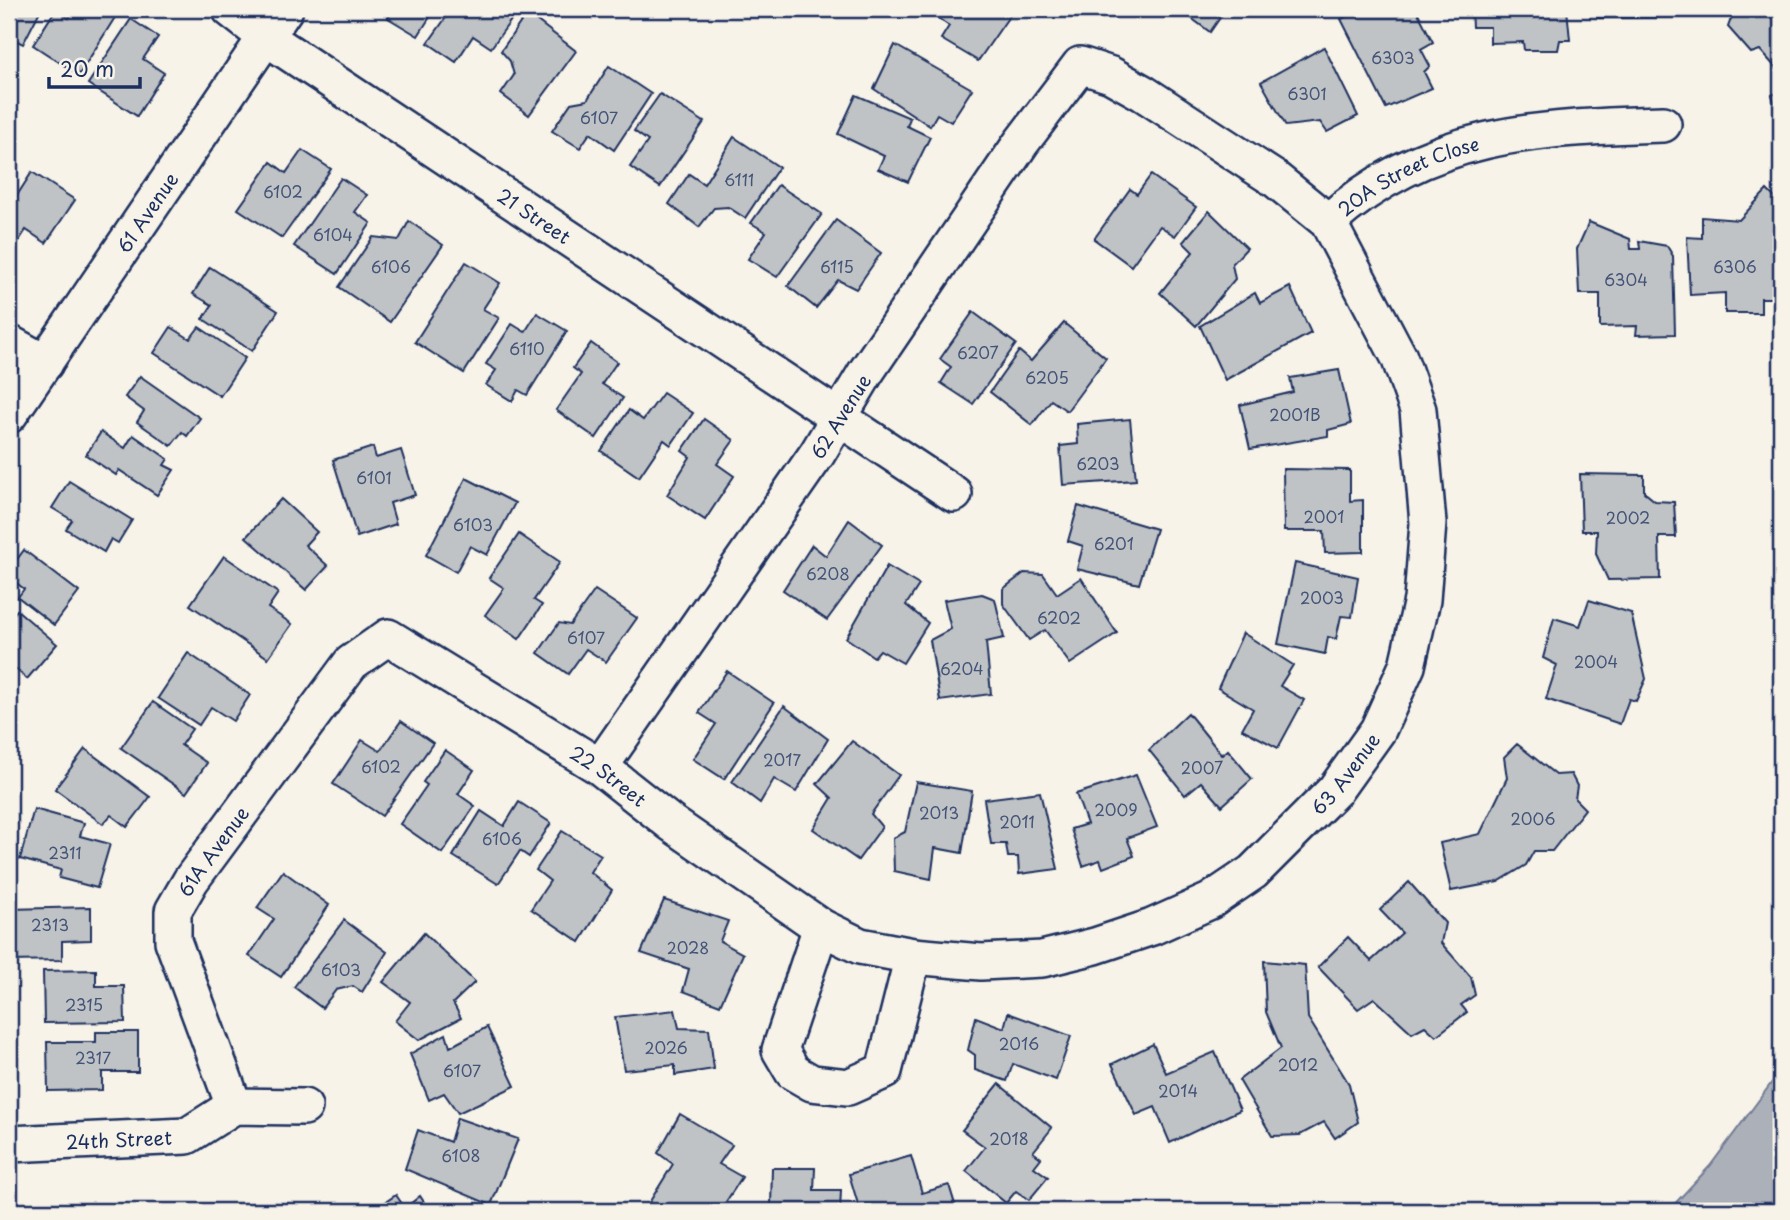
<svg xmlns="http://www.w3.org/2000/svg" width="1790" height="1220" font-family="'Playpen Sans',sans-serif">
<style>
.water{fill:#acb0b9;stroke:#727c95;stroke-width:2}
.building{fill:#c0c3c5;stroke:#1b2f5e;stroke-width:2}
.lines{fill:none;stroke-linecap:round;stroke-linejoin:round}
.minor-casing{stroke:#1b2f5e;stroke-width:40}
.minor{stroke:#f7f3e8;stroke-width:35}
.labels{text-anchor:middle;dominant-baseline:central;stroke-width:5;stroke-linejoin:round;paint-order:stroke}
.number-label{font-size:16px;fill:#445478}
.street-label{font-size:19px;fill:#1b2f5e;stroke:#f7f3e8}
</style>
<rect width="100%" height="100%" fill="#f7f3e8"/>
<filter id="ink" filterUnits="userSpaceOnUse"><feTurbulence type="fractalNoise" baseFrequency=".0143" numOctaves="2"/><feDisplacementMap in="SourceGraphic" scale="14" xChannelSelector="R" yChannelSelector="G"/><feConvolveMatrix kernelMatrix="1 2 1 2 8 2 1 2 1" color-interpolation-filters="sRGB"/></filter>
<g filter="url(#ink)">
<polygon class="water" points="1781,1070 1781,1211 1668,1211 1710,1166"/>
<g class="building">
<polygon points="9,9 41,9 23,44 9,37"/>
<polygon points="56,9 69,18 75,9 115,9 119,11 79,75 33,45"/>
<polygon points="394,9 435,9 418,36 388,18"/>
<polygon points="452,9 519,9 491,48 473,36 456,62 428,43"/>
<polygon points="925,9 1008,9 1012,12 978,61 941,39 949,26"/>
<polygon points="1179,9 1226,9 1210,32"/>
<polygon points="1363,9 1416,9 1433,42 1421,49 1430,66 1424,72 1432,88 1386,108 1341,19"/>
<polygon points="1471,9 1567,9 1570,40 1560,40 1558,50 1524,50 1523,42 1490,43 1490,27 1472,27"/>
<polygon points="1598,9 1687,9 1687,17 1598,18"/>
<polygon points="1730,9 1781,9 1781,66 1776,68 1760,50 1751,53 1728,27 1733,13"/>
<polygon points="527,13 576,51 529,115 501,94 514,75 510,61 501,51"/>
<polygon points="131,19 158,37 143,59 164,73 137,116 88,84"/>
<polygon points="895,45 972,89 951,122 937,114 930,126 874,89"/>
<polygon points="1324,47 1358,116 1327,132 1320,122 1286,126 1261,82"/>
<polygon points="609,66 651,94 614,150 590,133 580,148 552,131 571,103 587,100"/>
<polygon points="1781,91 1781,122 1772,95"/>
<polygon points="660,94 704,122 660,187 630,167 648,141 634,131"/>
<polygon points="856,95 910,118 907,126 930,137 908,182 878,169 884,156 838,134"/>
<polygon points="734,137 779,167 745,218 728,207 714,208 699,227 669,204 689,174 704,184"/>
<polygon points="302,150 331,169 282,238 238,209 271,162 286,173"/>
<polygon points="32,172 75,200 46,243 26,230 9,256 9,208"/>
<polygon points="1151,175 1196,207 1175,236 1160,226 1131,266 1094,239 1130,189 1137,194"/>
<polygon points="341,178 367,195 355,212 371,223 337,274 294,246"/>
<polygon points="778,185 822,214 777,277 748,259 766,232 751,223"/>
<polygon points="1767,190 1781,204 1781,298 1761,298 1761,313 1725,313 1725,293 1690,295 1687,237 1702,238 1702,217 1739,220"/>
<polygon points="1209,211 1247,248 1232,264 1235,279 1196,326 1160,293 1193,252 1183,242"/>
<polygon points="836,220 881,253 856,289 838,280 816,308 788,286"/>
<polygon points="409,221 443,245 390,322 339,287 373,237 399,240"/>
<polygon points="1589,222 1630,239 1631,249 1640,249 1639,241 1667,246 1673,256 1675,334 1636,335 1637,326 1600,327 1600,294 1579,294 1577,249"/>
<polygon points="466,262 500,283 483,309 499,318 464,373 415,342"/>
<polygon points="210,267 278,311 252,351 203,319 212,305 193,294"/>
<polygon points="1290,287 1311,333 1225,380 1200,326 1255,293 1260,303"/>
<polygon points="973,312 1016,344 973,404 941,383 951,367 940,359"/>
<polygon points="537,313 567,331 527,395 518,390 512,401 486,385 496,370 486,364 512,324 525,332"/>
<polygon points="1064,323 1106,358 1067,411 1051,400 1032,425 990,392 1019,351 1031,361"/>
<polygon points="171,327 190,339 199,327 245,358 220,396 154,353"/>
<polygon points="591,343 617,362 602,384 623,398 596,438 556,410 581,374 573,368"/>
<polygon points="1339,370 1351,424 1328,430 1328,436 1250,449 1240,405 1293,392 1290,378"/>
<polygon points="140,376 200,418 187,436 182,432 171,446 137,422 144,411 125,397"/>
<polygon points="663,393 693,413 671,445 664,440 639,477 601,451 629,410 643,420"/>
<polygon points="704,419 734,440 717,464 734,476 705,520 667,495 690,457 682,451"/>
<polygon points="1130,419 1136,480 1063,485 1060,446 1078,444 1077,424"/>
<polygon points="101,432 125,448 133,435 168,459 164,465 174,470 157,495 119,470 116,475 86,455"/>
<polygon points="373,447 376,458 401,450 415,495 390,503 396,524 357,537 333,460"/>
<polygon points="1283,469 1350,470 1350,501 1363,500 1363,552 1325,553 1324,531 1284,531"/>
<polygon points="1580,474 1644,475 1644,492 1655,501 1674,502 1676,537 1659,537 1660,579 1608,580 1596,554 1597,531 1582,531"/>
<polygon points="466,478 515,503 487,555 470,546 456,572 426,555"/>
<polygon points="69,481 132,520 118,543 111,539 104,552 66,529 72,520 52,508"/>
<polygon points="281,499 317,532 305,545 328,566 306,590 246,537"/>
<polygon points="1078,506 1156,529 1139,584 1077,569 1083,546 1068,541"/>
<polygon points="849,520 882,545 827,620 783,590 812,545 826,556"/>
<polygon points="519,534 560,562 534,600 542,605 519,639 485,615 504,588 489,578"/>
<polygon points="24,550 79,592 54,625 18,597 24,589 9,577 9,570"/>
<polygon points="224,556 278,593 268,608 292,624 268,658 190,605"/>
<polygon points="1295,563 1358,577 1352,617 1341,616 1336,639 1328,637 1325,654 1278,644"/>
<polygon points="887,566 919,585 906,605 928,623 903,663 880,650 874,657 846,638"/>
<polygon points="1024,573 1043,574 1057,594 1081,578 1117,633 1070,664 1045,630 1029,640 1003,604 1003,589"/>
<polygon points="595,590 637,618 606,662 586,649 568,674 538,653 559,623 570,625"/>
<polygon points="982,594 995,599 1004,638 986,642 991,694 940,701 930,640 951,629 944,600"/>
<polygon points="1589,600 1631,613 1646,679 1636,701 1629,699 1620,724 1546,699 1557,665 1543,658 1554,618 1580,626"/>
<polygon points="17,610 57,644 27,679 9,663 9,620"/>
<polygon points="1243,633 1293,665 1280,686 1304,700 1278,748 1242,729 1253,709 1218,688"/>
<polygon points="188,653 250,695 233,721 211,707 199,725 158,698"/>
<polygon points="727,671 774,703 724,779 693,759 716,724 699,713"/>
<polygon points="153,702 192,729 181,745 207,763 186,793 121,748"/>
<polygon points="784,706 828,739 796,792 774,779 760,803 732,782"/>
<polygon points="1188,713 1222,755 1228,750 1252,779 1222,806 1201,782 1185,795 1149,750"/>
<polygon points="401,721 433,743 382,816 333,784 362,740 380,751"/>
<polygon points="852,741 899,775 871,814 882,827 858,860 813,829 832,798 817,784"/>
<polygon points="1517,744 1556,775 1571,774 1577,786 1575,799 1585,809 1552,851 1534,851 1526,865 1498,882 1451,891 1440,843 1480,834 1507,778 1504,757"/>
<polygon points="85,749 150,797 127,827 111,815 103,824 55,789"/>
<polygon points="445,750 474,770 458,794 475,806 442,853 400,824 427,785 423,782"/>
<polygon points="1136,775 1157,827 1127,838 1134,856 1103,868 1100,860 1083,866 1071,829 1087,824 1076,794"/>
<polygon points="916,782 972,791 962,853 935,848 931,879 894,871 893,838 905,832"/>
<polygon points="1040,792 1058,869 1019,874 1018,857 1008,857 1006,844 991,844 984,799"/>
<polygon points="519,802 551,823 529,857 520,851 498,884 453,856 481,811 504,826"/>
<polygon points="34,809 84,823 80,836 110,844 97,888 59,878 61,870 20,859"/>
<polygon points="562,831 601,855 590,872 612,890 580,942 531,909 550,881 536,870"/>
<polygon points="283,871 329,905 281,977 249,956 274,919 257,908"/>
<polygon points="1409,882 1445,923 1441,943 1471,977 1475,995 1461,1005 1467,1012 1436,1036 1425,1026 1412,1033 1374,998 1358,1009 1318,967 1348,937 1371,961 1402,933 1380,910"/>
<polygon points="664,900 728,921 720,941 743,954 720,1005 683,991 689,969 641,953"/>
<polygon points="91,907 91,940 62,941 62,960 9,961 9,909"/>
<polygon points="344,920 387,952 362,992 353,986 336,990 322,1008 294,987"/>
<polygon points="424,933 475,982 453,1003 461,1018 419,1040 395,1021 410,1002 383,982"/>
<polygon points="1264,961 1305,965 1308,1018 1349,1084 1358,1122 1335,1138 1324,1122 1300,1135 1272,1136 1239,1080 1281,1048 1266,1012"/>
<polygon points="96,970 96,986 124,986 125,1022 44,1023 43,971"/>
<polygon points="675,1010 679,1028 709,1029 714,1069 675,1075 675,1065 624,1070 615,1017"/>
<polygon points="1008,1013 1071,1036 1056,1080 1013,1064 1007,1081 975,1070 975,1055 968,1050 976,1017 1004,1028"/>
<polygon points="487,1027 515,1086 458,1113 444,1093 429,1100 410,1054 446,1034 450,1047"/>
<polygon points="96,1032 138,1032 138,1072 102,1072 102,1090 48,1091 47,1042 96,1042"/>
<polygon points="1153,1044 1166,1073 1215,1052 1240,1110 1170,1143 1155,1107 1136,1115 1112,1064"/>
<polygon points="999,1084 1052,1128 1033,1152 1041,1158 1034,1167 1048,1177 1029,1200 1016,1191 1006,1203 966,1171 985,1147 962,1130"/>
<polygon points="680,1114 732,1145 719,1164 742,1177 720,1211 644,1211 673,1164 658,1153"/>
<polygon points="457,1118 518,1139 491,1205 405,1169 418,1130 450,1142"/>
<polygon points="911,1156 922,1193 949,1185 957,1211 860,1211 849,1174"/>
<polygon points="772,1168 815,1168 814,1190 841,1190 840,1211 785,1211 785,1207 771,1207"/>
<polygon points="396,1195 405,1208 420,1196 430,1211 372,1211"/>
<polygon points="211,1209 246,1210 245,1211 210,1211"/>
</g>
<g class="lines">
<defs>
<g id="minor">
<path id="s1" d="M230 9 267 38 954 494"/>
<path id="s2" d="M1328 222C1427 132 1536 128 1663 124"/>
<polyline points="9,343 45,363"/>
<path id="s3" d="M9 415 285 9"/>
<polyline points="821,927 780,1050 793,1072 812,1083 848,1087 884,1071 913,956"/>
<path id="s4" d="M234 1106 173 941V911L191 880 351 663 388 637 600 767 671 823 821 927 860 946 913 956 981 962 1042 959 1095 946 1152 927 1210 901 1253 872 1335 790 1378 730 1407 666 1422 600 1428 523 1418 410 1399 357 1328 222 1275 179 1143 93 1111 75 1080 65 1021 143 866 372 817 454 600 767"/>
<path id="s5" d="M9 1144 187 1136 234 1106 304 1107"/>
</g>
</defs>
<use href="#minor" class="minor-casing"/>
<use href="#minor" class="minor"/>
</g>
</g>
<g class="labels">
<g class="number-label">
<text x="1393" y="57">6303</text>
<text x="1307" y="93">6301</text>
<text x="599" y="117">6107</text>
<text x="739" y="179">6111</text>
<text x="283" y="191">6102</text>
<text x="333" y="234">6104</text>
<text x="391" y="266">6106</text>
<text x="837" y="266">6115</text>
<text x="1735" y="266">6306</text>
<text x="1626" y="279">6304</text>
<text x="527" y="348">6110</text>
<text x="978" y="352">6207</text>
<text x="1047" y="377">6205</text>
<text x="1295" y="414">2001B</text>
<text x="1098" y="463">6203</text>
<text x="374" y="477">6101</text>
<text x="1324" y="516">2001</text>
<text x="1628" y="517">2002</text>
<text x="473" y="524">6103</text>
<text x="1114" y="543">6201</text>
<text x="828" y="573">6208</text>
<text x="1322" y="597">2003</text>
<text x="1059" y="617">6202</text>
<text x="586" y="637">6107</text>
<text x="1596" y="661">2004</text>
<text x="962" y="668">6204</text>
<text x="782" y="759">2017</text>
<text x="381" y="766">6102</text>
<text x="1202" y="767">2007</text>
<text x="1116" y="809">2009</text>
<text x="939" y="812">2013</text>
<text x="1533" y="818">2006</text>
<text x="1017" y="821">2011</text>
<text x="502" y="838">6106</text>
<text x="65" y="852">2311</text>
<text x="50" y="924">2313</text>
<text x="688" y="947">2028</text>
<text x="341" y="969">6103</text>
<text x="84" y="1004">2315</text>
<text x="1019" y="1043">2016</text>
<text x="666" y="1047">2026</text>
<text x="93" y="1057">2317</text>
<text x="1298" y="1064">2012</text>
<text x="462" y="1070">6107</text>
<text x="1178" y="1090">2014</text>
<text x="1009" y="1138">2018</text>
<text x="461" y="1155">6108</text>
</g>
<g class="street-label">
<text stroke="none"><textPath href="#s2" startOffset="94">20A Street Close</textPath></text>
<text stroke="none"><textPath href="#s3" startOffset="245">61 Avenue</textPath></text>
<text stroke="none"><textPath href="#s1" startOffset="368">21 Street</textPath></text>
<text transform="translate(840 416) rotate(-58)">62 Avenue</text>
<text stroke="none"><textPath href="#s4" startOffset="1670">63 Avenue</textPath></text>
<text stroke="none"><textPath href="#s4" startOffset="817">22 Street</textPath></text>
<text stroke="none"><textPath href="#s4" startOffset="278">61A Avenue</textPath></text>
<text stroke="none"><textPath href="#s5" startOffset="110">24th Street</textPath></text>
</g>
</g>
<rect width="1790" height="1220" fill="none" stroke="#f7f3e8" stroke-width="35"/>
<rect x="18" y="18" width="1755" height="1185" fill="none" stroke="#1b2f5e" stroke-width="2.5" filter="url(#ink)"/>
<path d="M49 77v10h91v-10" fill="none" stroke="#1b2f5e" stroke-width="3.5"/>
<text x="60" y="77" font-size="21" fill="#1b2f5e" stroke="#f7f3e8" stroke-width="5" paint-order="stroke">20 m</text>
</svg>
